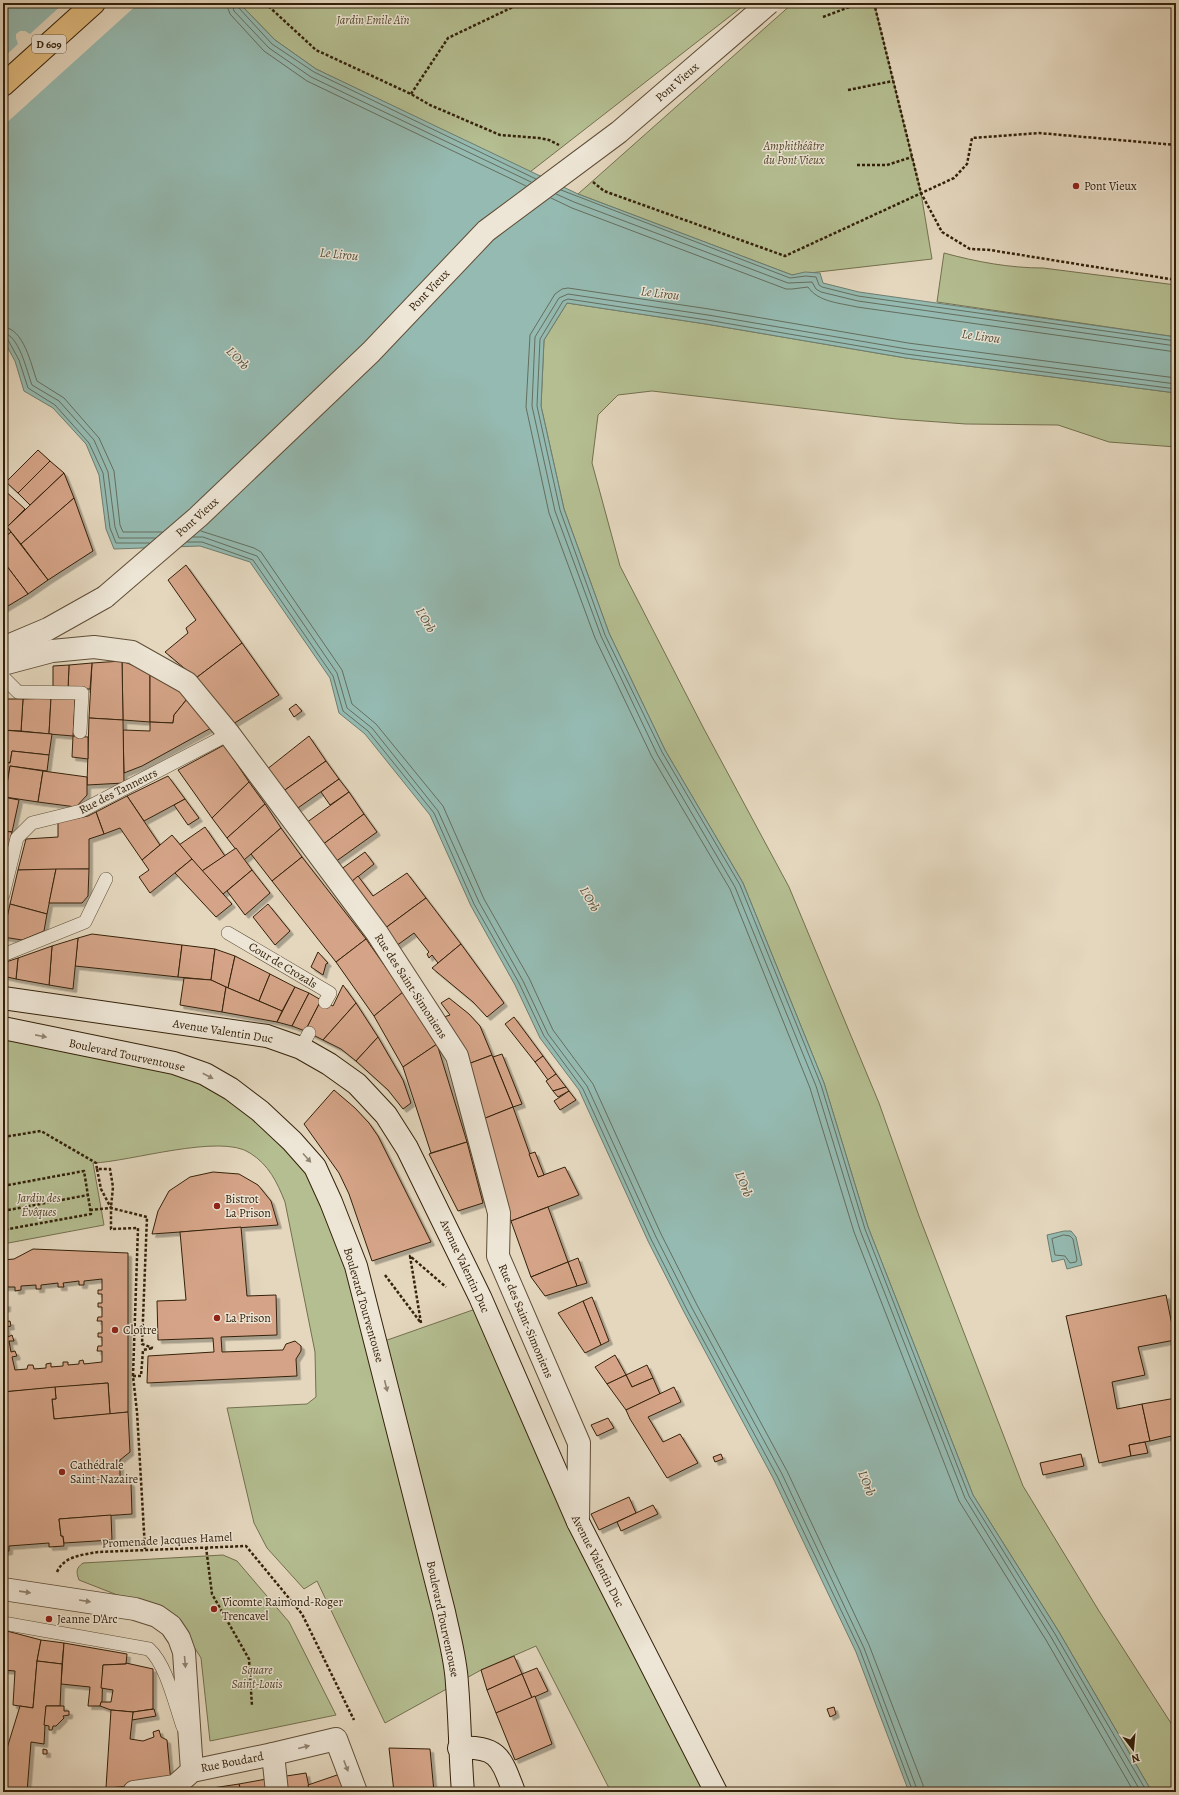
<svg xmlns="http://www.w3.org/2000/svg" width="1179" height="1795" font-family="Alegreya,serif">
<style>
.green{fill:#b4be91;stroke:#74704e}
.water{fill:#95bab1;stroke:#6e7d6e}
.pier{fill:#e4d7be}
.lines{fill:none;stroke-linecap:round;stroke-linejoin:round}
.shore{stroke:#646e5e;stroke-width:1}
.building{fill:#d5a488;stroke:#34210a;filter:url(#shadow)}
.lane-casing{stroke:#604e37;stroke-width:14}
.street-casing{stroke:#604e37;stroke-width:24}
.secondary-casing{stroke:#34210a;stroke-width:24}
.primary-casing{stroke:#34210a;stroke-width:24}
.path{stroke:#34210a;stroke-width:2.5;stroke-dasharray:3 2;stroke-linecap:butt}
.lane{stroke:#ede5d5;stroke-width:13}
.street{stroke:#ede5d5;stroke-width:22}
.secondary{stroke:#ede5d5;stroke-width:22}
.primary{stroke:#e2bc7f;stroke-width:22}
.street-bridge-casing{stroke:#604e37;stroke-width:24;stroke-linecap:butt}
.street-bridge{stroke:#ede5d5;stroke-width:22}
.oneway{fill:#908370}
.poi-dot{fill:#8f2418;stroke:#ede5d5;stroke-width:1.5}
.labels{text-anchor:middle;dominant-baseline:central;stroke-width:3;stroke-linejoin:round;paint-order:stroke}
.shield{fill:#ede5d5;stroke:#6c5c47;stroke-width:1}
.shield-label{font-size:11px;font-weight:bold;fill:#34210a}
.park-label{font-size:12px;font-style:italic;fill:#54482c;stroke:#ede5d5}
.street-label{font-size:12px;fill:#34210a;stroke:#ede5d5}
.poi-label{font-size:12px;fill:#34210a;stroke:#ede5d5;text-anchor:start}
.water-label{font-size:13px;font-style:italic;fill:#514f3c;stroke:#ede5d5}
</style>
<defs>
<filter id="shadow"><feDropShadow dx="3.5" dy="3.5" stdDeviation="0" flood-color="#0004"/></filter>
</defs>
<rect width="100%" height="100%" fill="#e4d7be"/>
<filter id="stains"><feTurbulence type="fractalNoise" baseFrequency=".005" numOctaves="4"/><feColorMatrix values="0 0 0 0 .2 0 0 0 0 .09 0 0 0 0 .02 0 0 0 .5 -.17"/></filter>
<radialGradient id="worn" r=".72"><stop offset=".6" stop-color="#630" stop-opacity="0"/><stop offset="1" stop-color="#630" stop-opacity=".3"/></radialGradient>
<g class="green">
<polygon points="239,3 747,3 530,172 316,69 275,40"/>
<polygon points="793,3 874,3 921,193 932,259 792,275 578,194"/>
<path d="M944 253C977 262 1010 268 1043 268L1176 285V337L937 302Z"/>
<polygon points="567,303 706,324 906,358 1176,393 1176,447 1109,442 1058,425 966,424 897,419 652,391 618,395 598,415 592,463 620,566 704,729 789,887 879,1103 919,1216 1023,1486 1099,1611 1176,1731 1176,1792 1152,1792 1059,1632 973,1495 868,1227 824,1083 743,883 665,750 609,633 564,509 541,406 544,340"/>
<path d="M3 1028 205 1074 315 1167 376 1344 484 1306 716 1792H611L536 1646 481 1670 385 1723 317 1581 304 1589 267 1548 254 1523 227 1408 307 1404 316 1397 315 1352 285 1202C277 1182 269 1165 250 1153 221 1133 129 1162 93 1163L104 1225 3 1244Z"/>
<path d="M223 1555 237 1561 289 1622 336 1715 210 1741 201 1658 176 1618 79 1580C76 1572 76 1568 83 1563Z"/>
</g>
<g class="water">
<polygon points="3,3 239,3 275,40 316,69 578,194 792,275 805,272 820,273 823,283 859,292 1176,337 1176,393 906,358 706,324 567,303 544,340 541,406 564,509 609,633 665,750 743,883 824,1083 868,1227 973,1495 1059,1632 1152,1792 909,1792 856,1652 773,1478 684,1312 648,1241 579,1090 540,1038 515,985 471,906 430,815 365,734 339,713 330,678 250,562 200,546 114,549 106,529 99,475 86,444 53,408 24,391 15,361 3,339"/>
<polygon points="1064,1231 1071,1231 1076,1237 1082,1265 1067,1269 1064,1259 1052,1262 1047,1235"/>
</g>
<polygon class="pier" points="64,3 139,3 3,126 3,58 18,44 16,38 16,34 20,31 25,31 30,34"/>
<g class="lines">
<g class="shore">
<polyline points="226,3 230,14 264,51 307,81 526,186"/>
<polyline points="232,3 234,11 269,48 311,77 531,182"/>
<polyline points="237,3 238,7 272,44 314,72 536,179"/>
<polyline points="561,190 790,278 806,276 816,277 819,285 822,287 858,296 1176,341"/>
<polyline points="556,194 574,202 788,283 812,282 816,289 821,292 858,301 1176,346"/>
<path d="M551 198 572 208 786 289H792L808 287C818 302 840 303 857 307L1176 352"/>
<path d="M3 327C24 328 31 365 37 381L64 398 99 438 114 471 120 525 123 532H162"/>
<path d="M3 333C19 334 27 372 32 385L59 401 94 440 108 472 115 527 119 538H155"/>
<polyline points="3,338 8,340 19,360 28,388 55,405 89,443 103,473 110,528 116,543 149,543"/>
<polyline points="201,531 254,548 261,552 342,670 352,704 376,724 443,806 484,899 529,978 553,1030 593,1084 661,1234 697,1305 787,1471 869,1645 923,1785 924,1792"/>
<polyline points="193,537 203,537 257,556 337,673 347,708 372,728 438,811 479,902 523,981 548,1034 587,1086 656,1237 692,1308 782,1474 864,1648 918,1792"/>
<polyline points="187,542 202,542 253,560 333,676 343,711 368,731 434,813 474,904 519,983 544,1036 583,1089 651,1239 687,1310 777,1476 860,1650 913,1792"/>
<polygon points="1064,1235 1070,1236 1073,1239 1077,1260 1076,1262 1070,1263 1065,1256 1055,1255 1052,1239"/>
<polyline points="1134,1792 1046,1640 959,1501 854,1232 810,1088 730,889 652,757 595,638 549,513 526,407 530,335 555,294 562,289 568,288 709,309 908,343 1176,378"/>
<polyline points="1141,1792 1051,1637 965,1498 860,1230 816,1086 735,887 657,754 601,636 555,511 532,406 535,337 559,298 568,294 708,315 907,349 1176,384"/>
<polyline points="1147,1792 1055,1634 969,1496 865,1229 821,1085 740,885 662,752 605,635 560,510 537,406 540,339 563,301 568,299 707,320 906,354 1176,389"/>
</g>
</g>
<g class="building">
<polygon points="38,450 50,461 18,493 6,482"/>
<polygon points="50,461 64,473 30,505 18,493"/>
<polygon points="64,473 74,498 21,544 7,527"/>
<polygon points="3,489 25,509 7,527 11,532 3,539"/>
<polygon points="74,498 93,551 48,580 21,544"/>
<polygon points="11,532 48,580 28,594 3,561 3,550 8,546 3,539"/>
<polygon points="3,561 28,594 3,609"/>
<polygon points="186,565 242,643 196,678 165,652 188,633 186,628 196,620 168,580"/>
<polygon points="242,643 279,695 233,724 196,678"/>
<polygon points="122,661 150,672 150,722 123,720"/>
<polygon points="122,661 123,720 89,718 92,663"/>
<polygon points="92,663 90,689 68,689 69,665"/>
<polygon points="69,665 68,689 53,688 53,666"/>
<polygon points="150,672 175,685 187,699 174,715 173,723 150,722"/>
<polygon points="51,698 49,734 21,731 23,699"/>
<polygon points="51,698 75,698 73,736 49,734"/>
<polygon points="3,699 23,699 21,731 3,730"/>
<polygon points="187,699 211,728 142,766 124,773 123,730 150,731 150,722 173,723 174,715"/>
<polygon points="296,704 302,711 294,717 289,709"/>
<polygon points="89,718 123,720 124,783 87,785"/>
<polygon points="3,730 52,734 49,755 12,751 10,763 3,762"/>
<polygon points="73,736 88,737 88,759 72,757"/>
<polygon points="309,736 326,761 282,792 266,770"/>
<polygon points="224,745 249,782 212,818 178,770"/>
<polygon points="12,751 49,755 47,771 10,766 5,797 3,797 3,762 10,763"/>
<polygon points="326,761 339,779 295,810 282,792"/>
<polygon points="10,766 43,771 38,802 5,797"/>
<polygon points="43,771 87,777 87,795 76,807 38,802"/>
<polygon points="168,776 185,799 144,821 127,796"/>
<polygon points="339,779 349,792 330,805 321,792"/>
<polygon points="249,782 265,804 227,838 212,818"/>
<polygon points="349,792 364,814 322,845 306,823"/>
<polygon points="127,796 160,845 142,860 120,828 104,834 96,812"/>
<polygon points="3,797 19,800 12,832 3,831"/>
<polygon points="185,799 199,818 188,825 174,805"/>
<polygon points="265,804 281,828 244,860 227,838"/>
<polygon points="96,812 104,834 89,839 89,869 18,870 26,839 58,837 58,822 88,816"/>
<polygon points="364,814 377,832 335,862 322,845"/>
<polygon points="205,827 225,856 202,871 179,845"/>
<polygon points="281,828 302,857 272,881 251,854"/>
<polygon points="3,831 12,832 7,855 3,854"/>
<polygon points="172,835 192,859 150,893 139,877 149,870 142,860"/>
<polygon points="236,848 252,870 223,894 202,871"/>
<polygon points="365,852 374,864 350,883 340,870"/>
<polygon points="3,854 7,855 3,869"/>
<polygon points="302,857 366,939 336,962 272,881"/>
<polygon points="192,859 232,904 216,917 175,873"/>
<polygon points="56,869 47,914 10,904 18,870"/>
<polygon points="56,869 89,869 88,896 82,903 49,903"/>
<polygon points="252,870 270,893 245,915 227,891"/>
<polygon points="407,873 426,898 384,929 350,883 358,876 373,896"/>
<polygon points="426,898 461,944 438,963 432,955 429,958 427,954 429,952 414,933 396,946 384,929"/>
<polygon points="10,904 47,914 44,931 22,940 3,937"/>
<polygon points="268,904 290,931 275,945 253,917"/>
<polygon points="92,934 182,945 178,977 75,966 78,938"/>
<polygon points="78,938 73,989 49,985 52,946"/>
<polygon points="366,939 403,992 374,1016 336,962"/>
<polygon points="461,944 504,1003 487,1017 473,1002 432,968"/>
<polygon points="182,945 215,949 211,980 178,977"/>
<polygon points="52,946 49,985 16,979 18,958"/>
<polygon points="215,949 235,956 228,988 211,980"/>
<polygon points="318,952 328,963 326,964 323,975 311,967"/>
<polygon points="235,956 270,974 259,1001 228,988"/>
<polygon points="18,958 16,979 3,976 3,963"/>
<polygon points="270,974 295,987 282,1011 259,1001"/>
<polygon points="184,978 211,980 226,987 222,1012 180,1005"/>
<polygon points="343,985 356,1003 323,1040 305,1031 321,1000 333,1006"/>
<polygon points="226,987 282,1011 277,1022 222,1012"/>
<polygon points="295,987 309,993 292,1026 277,1022"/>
<polygon points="403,992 437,1044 403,1067 374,1016"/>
<polygon points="309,993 321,1000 305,1031 292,1026"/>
<polygon points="449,998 469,1014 480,1026 492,1055 468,1064 444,1017 450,1015 441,1003"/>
<polygon points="356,1003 378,1037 356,1061 341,1049 323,1040"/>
<polygon points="514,1017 543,1056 535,1062 505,1024"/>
<polygon points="378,1037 403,1080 411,1103 403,1109 388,1090 356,1061"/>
<polygon points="437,1044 467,1142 431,1153 403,1067"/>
<polygon points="502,1054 522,1104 513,1107 493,1057"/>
<polygon points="492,1055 513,1107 483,1119 468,1064"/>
<polygon points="543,1056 556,1074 548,1080 535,1062"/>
<polygon points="556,1074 566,1087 553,1091 546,1081"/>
<polygon points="566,1087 569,1091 558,1097 553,1091"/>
<polygon points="334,1090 355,1108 369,1123 378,1136 431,1242 372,1261 349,1194 339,1173 304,1124"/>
<polygon points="569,1091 576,1100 560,1110 554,1101"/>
<polygon points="513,1107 538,1177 565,1167 579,1195 511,1221 483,1119"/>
<polygon points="467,1142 483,1203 458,1211 429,1154"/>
<polygon points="535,1152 544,1175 538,1177 529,1154"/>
<polygon points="213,1172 239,1174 258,1185 271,1201 278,1225 152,1234 158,1211 169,1191 190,1177"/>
<polygon points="548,1207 568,1262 531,1277 511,1221"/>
<polygon points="241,1227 247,1296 276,1295 277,1335 221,1337 222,1352 283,1350 286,1344 295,1341 301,1346 301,1351 296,1359 297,1376 147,1383 148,1356 214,1352 213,1338 158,1340 157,1301 186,1300 180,1232"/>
<polygon points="33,1249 128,1253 128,1412 110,1414 108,1383 3,1392 3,1312 5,1322 10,1321 11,1326 6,1327 8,1337 12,1335 14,1341 9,1341 11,1352 15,1351 17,1356 12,1357 15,1370 27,1369 28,1365 33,1365 34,1369 46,1368 46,1364 51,1363 51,1367 63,1366 63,1362 68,1362 68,1365 79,1364 79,1361 83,1360 84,1364 102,1362 102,1351 97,1351 98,1346 102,1346 102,1337 98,1337 98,1333 102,1333 102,1321 97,1321 98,1317 102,1317 102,1307 98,1307 98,1303 102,1303 102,1294 98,1294 98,1290 102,1290 102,1279 84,1281 84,1285 79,1285 79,1281 63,1283 64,1287 58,1287 58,1283 41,1285 41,1289 36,1289 36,1285 21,1286 21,1290 15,1291 15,1287 3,1287 3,1260 14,1259"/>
<polygon points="578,1258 587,1283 577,1286 568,1262"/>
<polygon points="568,1262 577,1286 545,1296 531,1277"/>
<polygon points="1166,1295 1175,1340 1138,1347 1145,1375 1112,1382 1117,1409 1142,1404 1150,1441 1129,1445 1131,1456 1099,1463 1066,1316"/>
<polygon points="592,1297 609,1341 601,1345 583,1301"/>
<polygon points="583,1301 601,1345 585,1353 558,1313"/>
<polygon points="7,1303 7,1308 3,1309 3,1304"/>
<polygon points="615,1355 626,1375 607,1384 595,1367"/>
<polygon points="647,1365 653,1378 632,1387 626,1375"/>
<polygon points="626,1375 632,1387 653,1378 660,1394 626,1410 607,1384"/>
<polygon points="108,1383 110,1414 54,1419 52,1399 56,1399 55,1387"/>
<polygon points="55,1387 56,1399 52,1399 54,1419 128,1412 130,1452 120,1460 120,1476 131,1483 132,1514 59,1519 61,1536 63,1536 64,1546 49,1547 49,1543 9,1546 9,1551 3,1552 3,1392"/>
<polygon points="674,1387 681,1402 648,1417 663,1442 680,1434 698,1463 667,1478 630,1419 626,1410"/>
<polygon points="1176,1398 1176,1435 1150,1441 1142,1404"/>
<polygon points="608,1418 614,1428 597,1436 591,1425"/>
<polygon points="1145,1442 1148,1453 1131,1456 1129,1445"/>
<polygon points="721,1454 723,1459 715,1462 713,1457"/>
<polygon points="1081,1454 1084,1466 1043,1475 1040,1463"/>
<polygon points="629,1497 636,1513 599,1530 591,1514"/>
<polygon points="653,1505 658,1514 621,1531 617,1522"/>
<polygon points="111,1515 112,1540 64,1543 63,1536 61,1536 59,1519"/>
<polygon points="3,1630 41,1640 37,1661 33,1708 13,1705 15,1671 3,1670"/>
<polygon points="41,1640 64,1643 62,1664 37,1661"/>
<polygon points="64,1643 127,1654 126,1664 103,1665 102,1701 100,1706 88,1706 90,1687 61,1684"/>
<polygon points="514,1656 522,1674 487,1690 481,1670"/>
<polygon points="37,1661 62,1664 60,1706 46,1706 44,1744 31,1742 27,1792 3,1792 4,1758 20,1706 33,1708"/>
<polygon points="126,1663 153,1669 153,1709 133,1712 111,1710 100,1706 101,1702 111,1702 113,1690 101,1688 103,1665 126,1664"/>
<polygon points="537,1668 548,1691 532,1698 522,1674"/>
<polygon points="522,1674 532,1698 496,1713 487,1690"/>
<polygon points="535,1696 552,1744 515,1760 496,1713"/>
<polygon points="46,1706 64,1706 64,1711 69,1711 69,1715 63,1716 64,1718 56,1726 53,1726 52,1730 49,1730 49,1726 44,1725"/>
<polygon points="834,1707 836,1714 830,1717 827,1709"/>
<polygon points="154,1709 156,1716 132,1720 133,1712"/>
<polygon points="111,1710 133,1712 130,1739 143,1741 154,1737 153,1732 159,1730 161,1737 167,1740 171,1783 106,1788"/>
<polygon points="389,1748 430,1749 434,1792 394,1792"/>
<polygon points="43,1749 47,1750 47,1754 43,1754"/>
<polygon points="306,1773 310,1792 282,1792 280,1777"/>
<polygon points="340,1774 346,1792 310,1792 308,1785"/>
<polygon points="272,1778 274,1792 241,1792 239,1784"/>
<polygon points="239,1784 241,1792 206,1792 206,1789"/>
<polygon points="565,1788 567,1792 556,1792"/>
<polygon points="206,1789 206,1792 188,1792"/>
</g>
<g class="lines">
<defs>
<g id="lane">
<polyline points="3,677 18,692 82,693 80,732"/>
<polyline points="3,895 17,838 32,823 81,811 229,734"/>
<polyline points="228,933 330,993 325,1002"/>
<polyline points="3,955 85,922 106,879"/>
<polyline points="301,1048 309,1033"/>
<path d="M3 1623 149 1649C166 1664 175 1704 183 1727"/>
</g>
<g id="street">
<polyline points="3,648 48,629 105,597"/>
<polyline points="3,664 52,651 94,647 132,652 187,683 229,734 377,933 457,1056 499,1213 498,1256 579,1443 578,1522"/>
<polyline points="3,1589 135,1609 157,1616 171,1626 179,1638 184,1652 192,1771"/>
<polyline points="273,1754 277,1792"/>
<polyline points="134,1792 175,1786 192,1771 273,1754 336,1739 356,1792"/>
</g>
<g id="secondary">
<polyline points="3,998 267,1036 301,1048 329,1064 357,1084 386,1115 407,1148 480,1297 578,1522 716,1792"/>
<path d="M3 1028 174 1063 205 1074 231 1089 260 1111 292 1141 315 1167 331 1202 356 1266 444 1612C449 1636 456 1660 457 1684 460 1720 460 1756 463 1792"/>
<path d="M459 1748C499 1746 501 1758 514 1792"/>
</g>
<polyline id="primary" points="3,85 94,3"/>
</defs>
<use href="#lane" class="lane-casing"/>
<use href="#street" class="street-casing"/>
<use href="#secondary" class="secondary-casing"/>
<use href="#primary" class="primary-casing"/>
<g class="path">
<polyline points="265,3 316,50 411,94 430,105 500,135 539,138 549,140 559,145"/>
<polyline points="874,3 921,193 942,232 970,249 990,250 1176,280"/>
<polyline points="823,17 860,3"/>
<polyline points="848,90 893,81"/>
<polyline points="411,94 448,38 513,7 541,3"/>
<polyline points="857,165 887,165 912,157"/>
<polyline points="593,182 604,191 785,256 954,178 967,164 972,138 1039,133 1176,145"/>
<polyline points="3,1137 41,1131 96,1163 97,1169 110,1169 113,1187 111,1207"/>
<polyline points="97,1169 101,1189 111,1208 111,1229 138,1228 133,1376 137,1412 145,1549"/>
<polyline points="3,1186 84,1171 91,1214 3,1230"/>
<polyline points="90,1210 111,1208 147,1217 142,1344 153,1348"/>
<polyline points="3,1211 88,1195"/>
<polyline points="385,1275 421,1323 410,1256 446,1287"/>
<polyline points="133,1376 141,1376 143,1350 153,1348"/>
<polyline points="206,1547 212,1594 249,1659 252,1706"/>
<path d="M57 1572C64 1556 82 1555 98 1552L246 1546 302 1614 354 1720"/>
</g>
<use href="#lane" class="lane"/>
<use href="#street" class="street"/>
<use href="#secondary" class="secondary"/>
<use href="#primary" class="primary"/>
<defs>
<polyline id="street-bridge" points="105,597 198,517 371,352 486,231 619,132 769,3"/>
</defs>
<use href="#street-bridge" class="street-bridge-casing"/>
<use href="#street-bridge" class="street-bridge"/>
</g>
<defs><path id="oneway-solid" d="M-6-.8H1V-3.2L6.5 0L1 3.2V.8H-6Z"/></defs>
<g class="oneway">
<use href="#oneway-solid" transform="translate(41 1036) rotate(11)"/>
<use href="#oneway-solid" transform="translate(208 1076) rotate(28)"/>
<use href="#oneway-solid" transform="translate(307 1158) rotate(48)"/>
<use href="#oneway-solid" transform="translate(386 1386) rotate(76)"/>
<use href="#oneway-solid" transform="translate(25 1592) rotate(8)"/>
<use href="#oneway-solid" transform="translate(85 1601) rotate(9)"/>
<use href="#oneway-solid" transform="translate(185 1662) rotate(85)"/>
<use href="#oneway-solid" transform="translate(304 1747) rotate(-14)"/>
<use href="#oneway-solid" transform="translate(346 1766) rotate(69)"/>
</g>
<g class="poi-dot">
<circle cx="1076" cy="186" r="4"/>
<circle cx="217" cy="1206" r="4"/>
<circle cx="217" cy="1318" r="4"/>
<circle cx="115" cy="1330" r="4"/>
<circle cx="62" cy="1472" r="4"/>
<circle cx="214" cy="1609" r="4"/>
<circle cx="49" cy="1619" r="4"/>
</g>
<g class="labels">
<rect class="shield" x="32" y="35" width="34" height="18" rx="3"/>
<g class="shield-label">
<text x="49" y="44">D 609</text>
</g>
<g class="park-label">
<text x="373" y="20">Jardin Emile Aïn</text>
<text x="794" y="146">Amphithéâtre<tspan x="794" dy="14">du Pont Vieux</tspan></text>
<text x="39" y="1198">Jardin des<tspan x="39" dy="14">Évêques</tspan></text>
<text x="257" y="1670">Square<tspan x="257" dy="14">Saint-Louis</tspan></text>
</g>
<g class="street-label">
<text transform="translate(677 82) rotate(-41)">Pont Vieux</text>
<text transform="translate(429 290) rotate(-46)">Pont Vieux</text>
<text transform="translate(197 517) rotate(-42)">Pont Vieux</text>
<text transform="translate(118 791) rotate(-27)">Rue des Tanneurs</text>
<text transform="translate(283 965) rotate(31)">Cour de Crozals</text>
<text transform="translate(411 986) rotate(57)">Rue des Saint-Simoniens</text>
<text transform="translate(223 1031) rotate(9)">Avenue Valentin Duc</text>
<text transform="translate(127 1055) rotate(12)">Boulevard Tourventouse</text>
<text transform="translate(465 1266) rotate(65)">Avenue Valentin Duc</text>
<text transform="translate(364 1305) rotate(74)">Boulevard Tourventouse</text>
<text transform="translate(526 1321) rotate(67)">Rue des Saint-Simoniens</text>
<text transform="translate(167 1540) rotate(-3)">Promenade Jacques Hamel</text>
<text transform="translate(598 1561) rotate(63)">Avenue Valentin Duc</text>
<text transform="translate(443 1619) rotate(78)">Boulevard Tourventouse</text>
<text transform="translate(232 1762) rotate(-11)">Rue Boudard</text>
</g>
<g class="poi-label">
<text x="1084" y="186">Pont Vieux</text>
<text x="225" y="1199">Bistrot<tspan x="225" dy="14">La Prison</tspan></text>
<text x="225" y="1318">La Prison</text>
<text x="123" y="1330">Cloître</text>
<text x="70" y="1465">Cathédrale<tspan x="70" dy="14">Saint-Nazaire</tspan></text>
<text x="222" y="1602">Vicomte Raimond-Roger<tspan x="222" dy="14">Trencavel</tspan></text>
<text x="57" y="1619">Jeanne D'Arc</text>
</g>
<g class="water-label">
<text transform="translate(339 254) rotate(6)">Le Lirou</text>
<text transform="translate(660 293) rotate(7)">Le Lirou</text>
<text transform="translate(981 336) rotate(8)">Le Lirou</text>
<text transform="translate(238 358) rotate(46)">L'Orb</text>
<text transform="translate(426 620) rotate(60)">L'Orb</text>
<text transform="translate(590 899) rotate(60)">L'Orb</text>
<text transform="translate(744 1184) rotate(68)">L'Orb</text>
<text transform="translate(867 1483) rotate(68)">L'Orb</text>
</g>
</g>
<rect width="1179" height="1795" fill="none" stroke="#e4d7be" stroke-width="16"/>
<rect x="4" y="4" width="1171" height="1787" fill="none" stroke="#34210a" stroke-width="2"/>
<rect x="8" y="8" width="1163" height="1779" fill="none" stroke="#34210a"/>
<g transform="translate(1133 1749) rotate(164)" stroke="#ede5d5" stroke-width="3" paint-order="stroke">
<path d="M0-3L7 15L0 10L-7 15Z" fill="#34210a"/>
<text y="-6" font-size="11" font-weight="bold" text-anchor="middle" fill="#34210a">N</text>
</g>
<rect width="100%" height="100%" filter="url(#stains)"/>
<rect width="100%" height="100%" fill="url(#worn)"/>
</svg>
